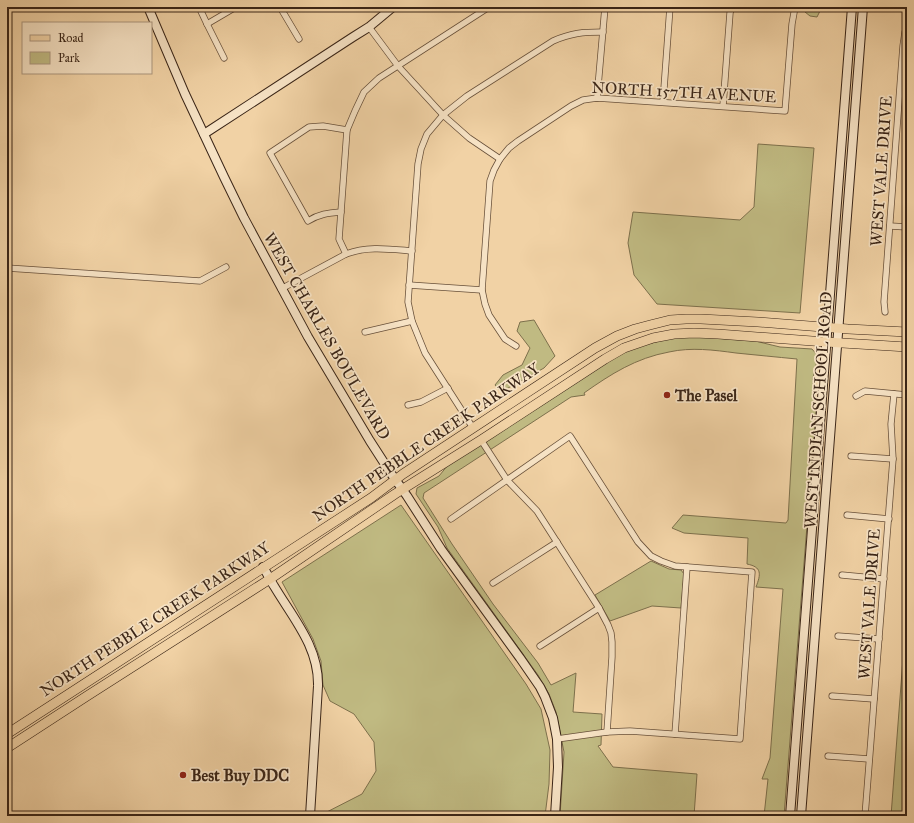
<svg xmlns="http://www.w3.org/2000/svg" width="914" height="823" font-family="'IM FELL Great Primer',serif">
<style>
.green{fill:#c0ba82;stroke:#7d704c}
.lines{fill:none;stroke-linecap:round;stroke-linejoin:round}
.street-casing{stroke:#68503a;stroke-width:7}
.secondary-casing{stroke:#3a2517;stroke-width:10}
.primary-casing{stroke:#3a2517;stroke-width:10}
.street{stroke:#f6e2c4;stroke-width:5.5}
.secondary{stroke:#f6e2c4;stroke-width:8}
.primary{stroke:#f1d2a5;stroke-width:9}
.poi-dot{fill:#8f2418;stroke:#f6e2c4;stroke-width:1.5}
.labels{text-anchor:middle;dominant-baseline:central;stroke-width:3.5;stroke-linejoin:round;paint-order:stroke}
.street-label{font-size:16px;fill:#3a2517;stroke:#f6e2c4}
.poi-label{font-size:16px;font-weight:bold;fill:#3a2517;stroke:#f6e2c4;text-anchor:start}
</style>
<rect width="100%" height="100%" fill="#f1d2a5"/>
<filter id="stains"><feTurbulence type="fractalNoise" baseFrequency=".005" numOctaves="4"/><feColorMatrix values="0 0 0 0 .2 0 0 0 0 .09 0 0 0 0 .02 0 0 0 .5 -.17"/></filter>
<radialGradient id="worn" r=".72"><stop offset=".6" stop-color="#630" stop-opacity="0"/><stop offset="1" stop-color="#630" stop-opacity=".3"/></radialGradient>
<g class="green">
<polygon points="804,7 821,7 821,9 817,17 810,16 805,12"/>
<polygon points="758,144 814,148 800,313 657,304 634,275 628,243 633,212 740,220 754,207"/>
<polygon points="534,320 555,356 544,368 501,392 495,385 503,375 522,365 530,348 517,331 520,322"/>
<path d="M680 337H701L755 341 780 347 812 349 818 356 813 378V392L817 399 784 816H764L768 779H762L770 758 783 589 756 587C761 574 762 567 747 564L748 538 684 533 672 528 683 515 786 523 788 520 797 359C776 357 756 355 736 353 714 350 691 347 669 352 636 358 611 374 584 393L585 395 571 397 424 493 423 498 452 544 493 604 538 663 551 685 576 673 573 712 602 714 601 745 598 746 613 767 697 774 694 816H560L564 752 556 712 549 694 538 675 447 548 438 527 416 494 417 488 439 476 448 465 620 354C640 346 659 340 680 337Z"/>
<polygon points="401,505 526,684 541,709 550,750 549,784 545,816 319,816 362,794 376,771 374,742 354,714 330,701 323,685 321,661 313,639 282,582"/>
<polygon points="651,561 669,569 681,570 684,574 681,608 652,606 610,621 595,595"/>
<polygon points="907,606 907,816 891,816"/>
</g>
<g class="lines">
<defs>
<g id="street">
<polyline points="199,7 207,24 224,58"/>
<polyline points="280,7 299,39"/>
<polyline points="207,24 236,7"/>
<polyline points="369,27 398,66 443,115 469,138 500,159"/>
<polyline points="597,98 605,7"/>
<polyline points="663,102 670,7"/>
<polyline points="723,106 730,13 732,7"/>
<path d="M341 212C328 213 319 214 308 221L270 153 309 127 323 126 347 130"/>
<polyline points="890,226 907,227"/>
<polyline points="346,254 339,239 347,130 355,111 364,92 379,78 489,7"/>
<polyline points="7,268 200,281 226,267"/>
<polyline points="409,285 482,290"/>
<path d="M281 289 346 254C368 246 388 249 412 251"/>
<polyline points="885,312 884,302 903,46 905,32 907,32"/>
<polyline points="365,332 412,321"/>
<polyline points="516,346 505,339 489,315 485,304 482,290 490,181 494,170 500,159 509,148 518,141 571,106 583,100 597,98 785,111 792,24 795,7"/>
<polyline points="856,396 865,391 907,395"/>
<polyline points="408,405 421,402 448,388"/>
<path d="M473 428 425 353 412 321 408 302 418 164 421 149 427 134 443 115 467 96 553 41C571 33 583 32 603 32"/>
<polyline points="481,440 507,480 537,511 599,608 608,625 611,633 612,642 612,657 607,732"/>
<polyline points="851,456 893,459"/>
<polyline points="847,515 889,519"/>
<polyline points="451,519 570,436 638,542 651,556 661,561 675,566 752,572 740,739 630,731 607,732 557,739"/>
<polyline points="842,575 884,579"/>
<polyline points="493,583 557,542"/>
<polyline points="838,636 879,639"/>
<polyline points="540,646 599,608"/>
<polyline points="832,696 874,699"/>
<polyline points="675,734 687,567"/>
<polyline points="828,756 869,759"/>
<polyline points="865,816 893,459 891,424 894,394"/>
</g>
<g id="secondary">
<polyline points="148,7 185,94 224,177 244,218 308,337 370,441 390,472 407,496 441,549 520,658 540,687 545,697 553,718 557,739 558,767 555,816"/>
<polyline points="204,134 353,37 369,27 393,7"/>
<path d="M263 567C267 573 270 580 274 586 293 618 319 647 318 686L310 816"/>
<polyline points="790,816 852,7"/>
<polyline points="801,816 863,7"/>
</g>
<g id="primary">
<polyline points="7,734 371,498 403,474 473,428 595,348 617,336 635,329 650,325 670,320 686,319 701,319 758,322 848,329 907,332"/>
<polyline points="7,748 87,696 270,579 395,494 481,440 605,359 624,348 653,338 674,334 694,333 718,334 826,342 907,347"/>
</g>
</defs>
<use href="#street" class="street-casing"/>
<use href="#secondary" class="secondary-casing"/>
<use href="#primary" class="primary-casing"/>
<use href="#street" class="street"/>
<use href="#secondary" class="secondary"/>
<use href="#primary" class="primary"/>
</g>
<g class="poi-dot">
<circle cx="667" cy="395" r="4"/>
<circle cx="183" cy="775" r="4"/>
</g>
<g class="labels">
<g class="street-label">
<text transform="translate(684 92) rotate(3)">NORTH 157TH AVENUE</text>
<text transform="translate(881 171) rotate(-86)">WEST VALE DRIVE</text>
<text transform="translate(327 336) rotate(60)">WEST CHARLES BOULEVARD</text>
<text transform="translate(818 410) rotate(-86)">WEST INDIAN SCHOOL ROAD</text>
<text transform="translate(426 442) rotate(-34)">NORTH PEBBLE CREEK PARKWAY</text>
<text transform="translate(869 604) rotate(-86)">WEST VALE DRIVE</text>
<text transform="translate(155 619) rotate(-33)">NORTH PEBBLE CREEK PARKWAY</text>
</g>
<g class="poi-label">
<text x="675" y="395">The Pasel</text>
<text x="191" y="775">Best Buy DDC</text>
</g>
</g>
<rect width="914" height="823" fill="none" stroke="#f1d2a5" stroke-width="24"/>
<rect x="8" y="8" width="898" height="807" fill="none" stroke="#3a2517" stroke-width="2"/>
<rect x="12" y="12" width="890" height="799" fill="none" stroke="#3a2517"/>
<rect x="22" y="22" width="130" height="52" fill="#f6e2c4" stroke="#ab967f"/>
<rect x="30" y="35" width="20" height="6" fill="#f1d2a5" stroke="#ab967f"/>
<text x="58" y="42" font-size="12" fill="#3a2517">Road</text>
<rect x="30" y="52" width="20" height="12" fill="#c0ba82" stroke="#ab967f"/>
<text x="58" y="62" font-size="12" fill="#3a2517">Park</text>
<rect width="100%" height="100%" filter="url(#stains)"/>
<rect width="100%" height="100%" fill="url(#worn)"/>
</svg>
